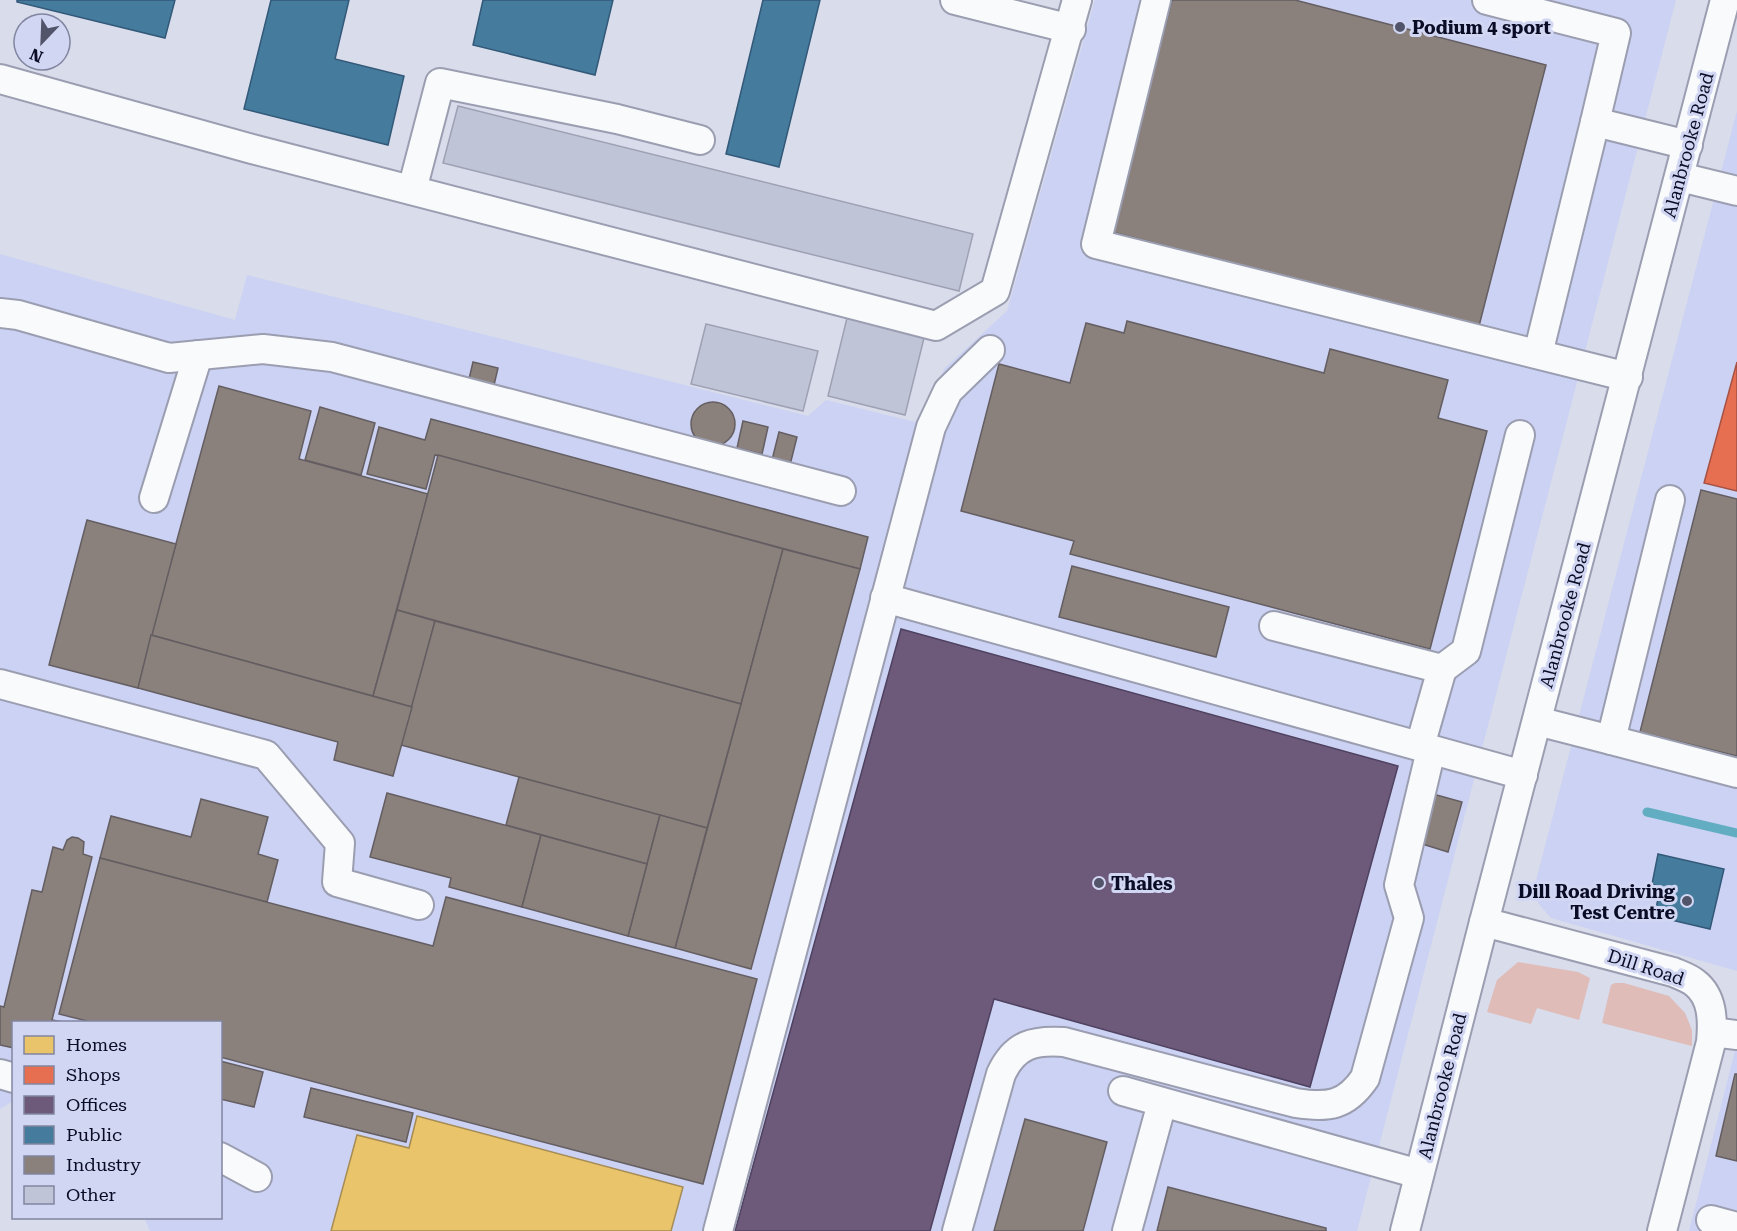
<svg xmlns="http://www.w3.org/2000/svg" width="1737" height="1231" font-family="'Roboto Serif',serif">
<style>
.built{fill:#ccd2f3}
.green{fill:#dfbcb7}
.homes{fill:#e9c46a;stroke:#a68c55;stroke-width:1.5}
.shops{fill:#e76f51;stroke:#a55144;stroke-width:1.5}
.offices{fill:#6d597a;stroke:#4f4260;stroke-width:1.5}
.public{fill:#457b9d;stroke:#335979;stroke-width:1.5}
.industry{fill:#8a817c;stroke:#645e62;stroke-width:1.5}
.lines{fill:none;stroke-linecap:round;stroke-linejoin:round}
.stream{stroke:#63adc2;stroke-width:9}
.building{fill:#c0c4d7;stroke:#9ea1b3;stroke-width:1.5}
.minor-casing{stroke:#9b9eb1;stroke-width:32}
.minor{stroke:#f9fafc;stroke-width:28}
.poi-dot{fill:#52546a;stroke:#d1d6f3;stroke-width:2}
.labels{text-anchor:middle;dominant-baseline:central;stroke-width:6;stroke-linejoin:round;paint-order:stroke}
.poi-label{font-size:18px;font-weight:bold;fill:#0a0b24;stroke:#d1d6f3;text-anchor:start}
.street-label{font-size:18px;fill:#0a0b24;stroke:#d1d6f3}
</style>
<rect width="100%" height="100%" fill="#d9dceb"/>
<g class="built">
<polygon points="1095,0 1676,0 1357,1231 150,1231 144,1218 220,1218 220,1022 14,1022 13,1101 0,1109 0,254 235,320 247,275 808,416 826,400 915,422 945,368 1007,311"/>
<polygon points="1737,111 1737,971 1551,918 1538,903 1534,888"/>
<polygon points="1737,1043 1737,1231 1689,1231"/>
</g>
<g class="green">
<polygon points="1518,962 1578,972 1590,978 1579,1020 1537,1008 1531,1024 1487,1012 1497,980"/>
<polygon points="1615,983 1624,983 1669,996 1685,1013 1692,1030 1692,1046 1602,1023 1611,985"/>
</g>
<polygon class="homes" points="417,1116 683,1187 671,1231 331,1231 357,1135 409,1148"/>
<polygon class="shops" points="1737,362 1737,491 1704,483"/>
<polygon class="offices" points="901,629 1398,766 1310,1087 994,999 930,1231 735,1231"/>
<g class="public">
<polygon points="17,0 175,0 165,38 17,2"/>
<polygon points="271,0 349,0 335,59 404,76 388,145 244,109"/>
<polygon points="483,0 613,0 595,75 473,45"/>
<polygon points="763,0 820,0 779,167 726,154"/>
<polygon points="1658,854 1724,869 1710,929 1654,916 1661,887 1652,884"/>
</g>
<g class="industry">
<polygon points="1172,0 1295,0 1546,65 1479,326 1112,232"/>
<polygon points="1127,321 1324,373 1330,349 1448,380 1438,418 1487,431 1430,649 1070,554 1074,541 961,511 999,364 1070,383 1086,323 1124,333"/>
<polygon points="473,362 498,368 494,385 469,379"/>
<polygon points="219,386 311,411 299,459 428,494 373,696 151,635"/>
<circle cx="713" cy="424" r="22"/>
<polygon points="320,407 375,423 361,475 305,460"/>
<polygon points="431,419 868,537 860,569 435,455 426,489 367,474 379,427 425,440"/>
<polygon points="743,421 768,427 762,454 737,448"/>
<polygon points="779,432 797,437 790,465 772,460"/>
<polygon points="438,455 783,549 741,704 397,610"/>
<polygon points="1701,490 1737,499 1737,756 1640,732"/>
<polygon points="87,520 176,544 138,688 49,665"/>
<polygon points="783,549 860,569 751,969 675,948"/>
<polygon points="1072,566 1229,607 1216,657 1059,617"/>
<polygon points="397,610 435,621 412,707 373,696"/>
<polygon points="435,621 741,704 707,828 401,745"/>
<polygon points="151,635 412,707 393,776 334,760 338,742 138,688"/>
<polygon points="519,777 660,815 647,864 506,825"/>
<polygon points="387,793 541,835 522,907 449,887 451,878 370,857"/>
<polygon points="1433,794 1462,802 1448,852 1419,843"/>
<polygon points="201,799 268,817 258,854 278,860 267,902 100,858 111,816 191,837"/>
<polygon points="660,815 707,828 675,948 628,936"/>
<polygon points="541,835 647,864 628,936 522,907"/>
<polygon points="72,837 78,838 84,842 83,854 92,857 52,1020 63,1022 14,1022 14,1048 0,1045 0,1006 4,1007 32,890 42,892 53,847 63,850 67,840"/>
<polygon points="100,858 433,946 446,897 757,979 703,1184 220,1057 220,1022 91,1022 59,1014"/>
<polygon points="220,1061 263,1072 254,1107 220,1099"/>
<polygon points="1735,1074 1737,1074 1737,1161 1716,1156"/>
<polygon points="311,1088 413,1113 406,1142 304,1117"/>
<polygon points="1025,1119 1107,1142 1083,1231 994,1231"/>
<polygon points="1168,1187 1326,1228 1326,1231 1157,1231"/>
</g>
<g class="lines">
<polyline class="stream" points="1647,812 1737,833"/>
</g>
<g class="building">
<polygon points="458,106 973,234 959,291 443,163"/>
<polygon points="847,318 924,338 905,415 828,396"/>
<polygon points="706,324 818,351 803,411 691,384"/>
</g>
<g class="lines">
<defs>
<g id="minor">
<polyline points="955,0 1071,29"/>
<polyline points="1156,0 1096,244 1628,377"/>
<polyline points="1487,0 1616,33 1595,122 1688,145"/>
<polyline points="0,79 252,149 936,326 995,291 1077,0"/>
<polyline points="1680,177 1737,191"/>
<polyline points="412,190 440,83 617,119 700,140"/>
<polyline points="0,313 18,315 169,358 263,349 332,357 841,491"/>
<polyline points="1538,354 1595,122"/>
<polyline points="154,498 198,355"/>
<polyline points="885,598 1523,775"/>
<polyline points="1274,626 1442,669 1420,746"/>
<polyline points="1442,669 1466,651 1520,435"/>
<polyline points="0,684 266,755 340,843 337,882 419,905"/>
<polyline points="1537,721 1611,740 1670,500"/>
<polyline points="1611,740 1737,773"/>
<path d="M1484 922 1673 972C1680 975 1689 978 1695 983 1713 997 1713 1021 1711 1042L1662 1231"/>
<polyline points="1712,1032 1737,1035"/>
<polyline points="0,1074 14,1078"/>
<polyline points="1123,1091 1419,1174"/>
<polyline points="220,1157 257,1177"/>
<polyline points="1711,1220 1737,1227"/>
<polyline points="718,1231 931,427 948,391 990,350"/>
<path d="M957 1231 1001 1074C1015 1044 1034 1040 1064 1042L1296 1103C1328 1108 1346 1106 1365 1078L1409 918 1399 885 1431 750"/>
<polyline points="1127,1231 1162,1103"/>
<polyline points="1405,1231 1484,922 1725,0"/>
</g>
</defs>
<use href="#minor" class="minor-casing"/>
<use href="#minor" class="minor"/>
</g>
<g class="poi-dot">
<circle cx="1400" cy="27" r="6"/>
<circle cx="1099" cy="883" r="6"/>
<circle cx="1687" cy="901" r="6"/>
</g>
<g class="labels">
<g class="poi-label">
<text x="1412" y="27">Podium 4 sport</text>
<text x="1111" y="883">Thales</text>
<text x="1675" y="891" text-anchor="end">Dill Road Driving<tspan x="1675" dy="21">Test Centre</tspan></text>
</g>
<g class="street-label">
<text transform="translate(1688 145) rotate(-75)">Alanbrooke Road</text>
<text transform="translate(1565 615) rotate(-75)">Alanbrooke Road</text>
<text transform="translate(1646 967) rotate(18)">Dill Road</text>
<text transform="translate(1442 1086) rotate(-76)">Alanbrooke Road</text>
</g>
</g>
<rect x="12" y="1021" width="210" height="198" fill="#d1d6f3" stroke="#8185a0" stroke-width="1.5"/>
<rect x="24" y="1036" width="30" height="18" fill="#e9c46a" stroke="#8185a0" stroke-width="1.5"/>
<text x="66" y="1051" font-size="18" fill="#0a0b24">Homes</text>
<rect x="24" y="1066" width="30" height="18" fill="#e76f51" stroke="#8185a0" stroke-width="1.5"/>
<text x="66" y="1081" font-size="18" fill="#0a0b24">Shops</text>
<rect x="24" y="1096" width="30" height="18" fill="#6d597a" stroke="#8185a0" stroke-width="1.5"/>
<text x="66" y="1111" font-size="18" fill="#0a0b24">Offices</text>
<rect x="24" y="1126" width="30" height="18" fill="#457b9d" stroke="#8185a0" stroke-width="1.5"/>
<text x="66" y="1141" font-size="18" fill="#0a0b24">Public</text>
<rect x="24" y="1156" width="30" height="18" fill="#8a817c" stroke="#8185a0" stroke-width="1.5"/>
<text x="66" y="1171" font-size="18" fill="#0a0b24">Industry</text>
<rect x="24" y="1186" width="30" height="18" fill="#c0c4d7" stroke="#8185a0" stroke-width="1.5"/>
<text x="66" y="1201" font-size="18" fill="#0a0b24">Other</text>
<g transform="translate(42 42) rotate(203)"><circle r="28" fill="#d1d6f3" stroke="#8185a0" stroke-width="1.5"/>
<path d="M0-4.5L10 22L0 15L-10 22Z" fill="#52546a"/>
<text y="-9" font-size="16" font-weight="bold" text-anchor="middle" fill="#0a0b24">N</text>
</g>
</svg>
